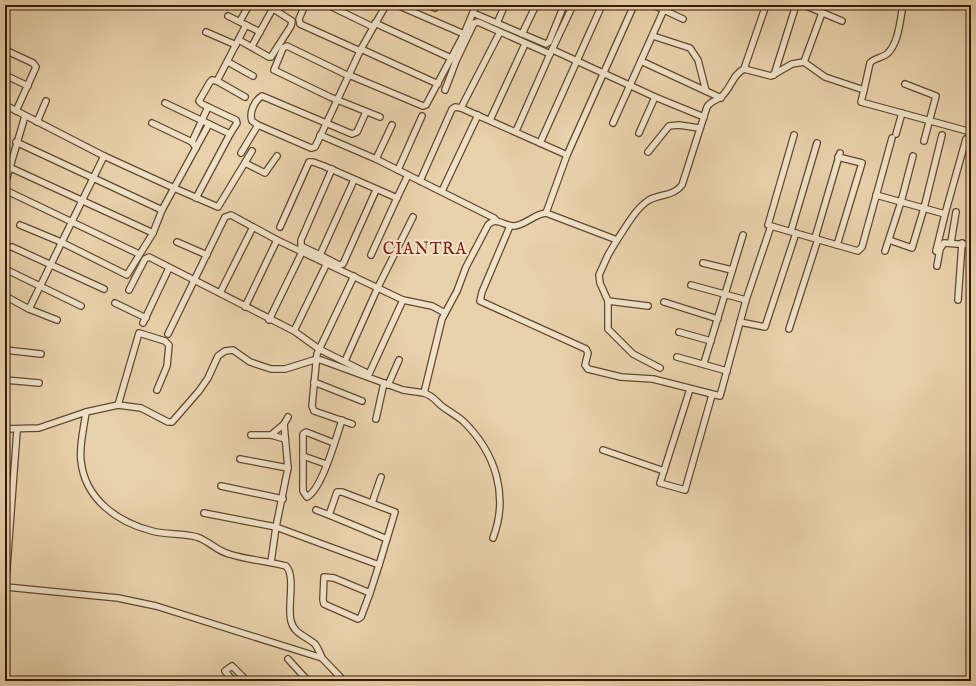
<svg xmlns="http://www.w3.org/2000/svg" width="976" height="686" font-family="'IM FELL English',serif">
<style>
.lines{fill:none;stroke-linecap:round;stroke-linejoin:round}
.street-casing{stroke:#62472e;stroke-width:8}
.street{stroke:#f0e2c8;stroke-width:5.5}
.labels{text-anchor:middle;dominant-baseline:central;stroke-width:4;stroke-linejoin:round;paint-order:stroke}
.quarter-label{font-size:16px;letter-spacing:1px;fill:#7a1f14;stroke:#f0e2c8}
</style>
<rect width="100%" height="100%" fill="#e8d2ab"/>
<filter id="stains"><feTurbulence type="fractalNoise" baseFrequency=".005" numOctaves="4"/><feColorMatrix values="0 0 0 0 .2 0 0 0 0 .09 0 0 0 0 .02 0 0 0 .5 -.17"/></filter>
<radialGradient id="worn" r=".72"><stop offset=".6" stop-color="#630" stop-opacity="0"/><stop offset="1" stop-color="#630" stop-opacity=".3"/></radialGradient>
<g class="lines">
<defs>
<g id="street">
<polyline points="305,5 299,19 300,24 360,51"/>
<polyline points="328,5 373,27"/>
<polyline points="397,5 464,34"/>
<polyline points="428,5 435,8 436,5"/>
<polyline points="653,5 683,19"/>
<polyline points="804,5 842,21"/>
<polyline points="473,13 546,44 549,42 564,5"/>
<polyline points="228,16 260,32"/>
<polyline points="240,21 249,5"/>
<polyline points="375,23 453,59"/>
<polyline points="497,23 505,5"/>
<polyline points="206,32 236,45"/>
<polyline points="500,32 461,108 567,155"/>
<polyline points="522,34 536,5"/>
<polyline points="653,36 690,48 698,60 706,91"/>
<polyline points="239,40 269,57 271,57 291,26 292,21 275,10 272,10 252,46"/>
<polyline points="361,49 438,84"/>
<polyline points="5,50 33,63 36,67 16,111"/>
<polyline points="553,50 655,97 704,117"/>
<polyline points="641,61 721,98"/>
<polyline points="228,62 253,76"/>
<path d="M804 62 825 77 864 90 870 63C874 58 882 58 887 54 899 43 900 20 903 5"/>
<polyline points="744,69 771,76 792,64 804,62 822,13"/>
<polyline points="5,75 28,86"/>
<polyline points="349,75 423,106 426,105 464,34 476,5"/>
<polyline points="774,75 796,5"/>
<polyline points="349,76 287,46 283,48 274,70 330,97 380,117"/>
<polyline points="217,81 245,97"/>
<polyline points="905,84 936,96 924,141"/>
<polyline points="445,90 456,61 474,23 478,22 550,54 573,5"/>
<polyline points="864,90 861,102 971,132"/>
<polyline points="165,103 230,134 196,198"/>
<polyline points="5,105 104,156 29,309"/>
<path d="M366 112 357 132 352 134 262 96C254 101 249 113 252 121L258 125 311 148 315 147C319 139 323 130 327 122L361 49 386 5"/>
<polyline points="490,120 525,44"/>
<polyline points="37,122 46,101"/>
<polyline points="152,123 192,142"/>
<polyline points="613,123 666,5"/>
<polyline points="516,131 550,54"/>
<polyline points="639,133 655,97"/>
<polyline points="230,134 237,123 236,120 202,104 199,101 210,82 212,80 217,81 246,25"/>
<polyline points="896,134 902,113"/>
<polyline points="320,135 376,159 494,218 497,221"/>
<polyline points="16,142 162,210"/>
<polyline points="540,143 602,5"/>
<polyline points="196,148 192,142 208,107"/>
<polyline points="648,152 669,126 679,125 699,128"/>
<polyline points="241,153 258,125"/>
<polyline points="104,156 174,188 209,124"/>
<polyline points="376,159 392,125"/>
<polyline points="245,163 265,173 277,156"/>
<polyline points="11,168 153,233"/>
<polyline points="332,169 301,240 301,246 320,255 354,180"/>
<polyline points="398,170 422,116"/>
<polyline points="420,181 452,109 455,107 461,108"/>
<polyline points="5,184 25,116"/>
<polyline points="5,190 139,254"/>
<polyline points="442,191 478,115"/>
<polyline points="876,195 945,214 936,251"/>
<path d="M546 213 617 240C626 227 635 209 649 200 660 194 674 196 682 185L707 107C711 100 717 101 722 96 731 88 733 74 744 69L766 5"/>
<polyline points="546,213 567,155 634,5"/>
<polyline points="945,214 966,139"/>
<polyline points="20,225 61,242 127,275 153,233 162,210 174,188 218,207 252,151"/>
<polyline points="510,226 482,292 480,301 586,349 588,353 585,365 588,369 621,377 653,379 720,396 746,300 771,226 858,251 862,247 892,138"/>
<polyline points="771,226 768,225 794,135"/>
<polyline points="280,227 309,162 313,162 324,166 397,198 408,175"/>
<polyline points="791,231 817,143"/>
<polyline points="815,238 840,153"/>
<polyline points="617,240 608,255 599,275 600,283 608,301 608,329 633,354 660,368"/>
<polyline points="889,240 912,248 924,208 942,135"/>
<polyline points="177,242 207,255"/>
<polyline points="951,242 956,212"/>
<polyline points="837,245 862,163 838,157"/>
<polyline points="12,247 104,289"/>
<polyline points="885,251 901,202 913,156"/>
<polyline points="320,255 339,265 343,264 376,190"/>
<polyline points="371,255 397,198"/>
<polyline points="703,263 732,270"/>
<polyline points="937,266 940,249 944,243 971,245"/>
<polyline points="5,269 81,306"/>
<polyline points="691,285 746,300"/>
<polyline points="129,290 145,259 149,257 294,331"/>
<polyline points="220,293 253,227"/>
<polyline points="5,296 29,309 57,320"/>
<polyline points="403,300 432,306 445,313"/>
<polyline points="958,300 962,243"/>
<polyline points="608,301 648,306"/>
<polyline points="664,302 718,319"/>
<polyline points="115,303 146,318"/>
<polyline points="245,307 277,240"/>
<polyline points="269,320 302,252"/>
<polyline points="740,322 765,327 796,233"/>
<polyline points="143,323 169,268"/>
<polyline points="789,329 818,239"/>
<polyline points="679,332 711,341"/>
<polyline points="168,334 225,217 231,215 277,240 403,300 369,374 319,349 294,331 327,263"/>
<polyline points="5,350 41,354"/>
<polyline points="677,357 727,371"/>
<polyline points="345,361 378,287 413,217"/>
<polyline points="704,363 743,235"/>
<polyline points="5,380 39,383"/>
<polyline points="314,382 362,401"/>
<polyline points="388,385 399,360"/>
<polyline points="690,389 660,483 685,490 712,395"/>
<path d="M424 393C434 396 436 402 443 407 450 412 457 416 463 421 496 453 509 496 493 538"/>
<polyline points="118,405 139,333 165,341 169,345 167,366 157,390"/>
<path d="M86 412C84 428 79 445 81 461 85 499 117 522 152 531 166 535 182 533 197 537 209 541 217 551 229 554 248 560 267 561 286 566 296 576 287 607 291 621 294 634 306 636 315 644 318 648 320 653 322 658"/>
<polyline points="376,419 384,383"/>
<polyline points="352,424 314,411 312,406 317,354 354,276"/>
<path d="M5 429 39 428 86 412 118 405 141 408 168 422H172L199 391 208 378 218 356 225 351 233 350 250 362 271 369H285L314 360H321L403 390 424 393 442 319 457 291 466 267 488 225C496 216 504 226 514 226 526 225 534 214 546 213"/>
<polyline points="251,435 271,435 285,439"/>
<polyline points="271,435 284,424"/>
<polyline points="603,450 664,471"/>
<path d="M303 456V491L307 497C322 489 336 438 342 420"/>
<polyline points="240,459 288,468"/>
<polyline points="326,464 303,456 303,434 306,432 334,443"/>
<polyline points="221,486 283,499"/>
<polyline points="372,503 381,477"/>
<polyline points="316,510 329,515"/>
<polyline points="204,513 276,527 288,468 284,424 288,417"/>
<polyline points="271,562 276,527 379,565 370,593 334,578 324,577 323,600 324,604 358,619 361,617 370,593"/>
<polyline points="379,565 395,512 342,492 337,492 329,515 387,539"/>
<polyline points="6,587 118,598 156,606 322,658 344,681"/>
<polyline points="5,594 17,431"/>
<polyline points="288,659 308,681"/>
<polyline points="233,681 225,671 232,666 247,681"/>
</g>
</defs>
<use href="#street" class="street-casing"/>
<use href="#street" class="street"/>
</g>
<g class="labels">
<g class="quarter-label">
<text x="425" y="250">CIANTRA</text>
</g>
</g>
<rect width="976" height="686" fill="none" stroke="#e8d2ab" stroke-width="20"/>
<rect x="6" y="6" width="964" height="674" fill="none" stroke="#361904" stroke-width="2"/>
<rect x="10" y="10" width="956" height="666" fill="none" stroke="#361904"/>
<rect width="100%" height="100%" filter="url(#stains)"/>
<rect width="100%" height="100%" fill="url(#worn)"/>
</svg>
